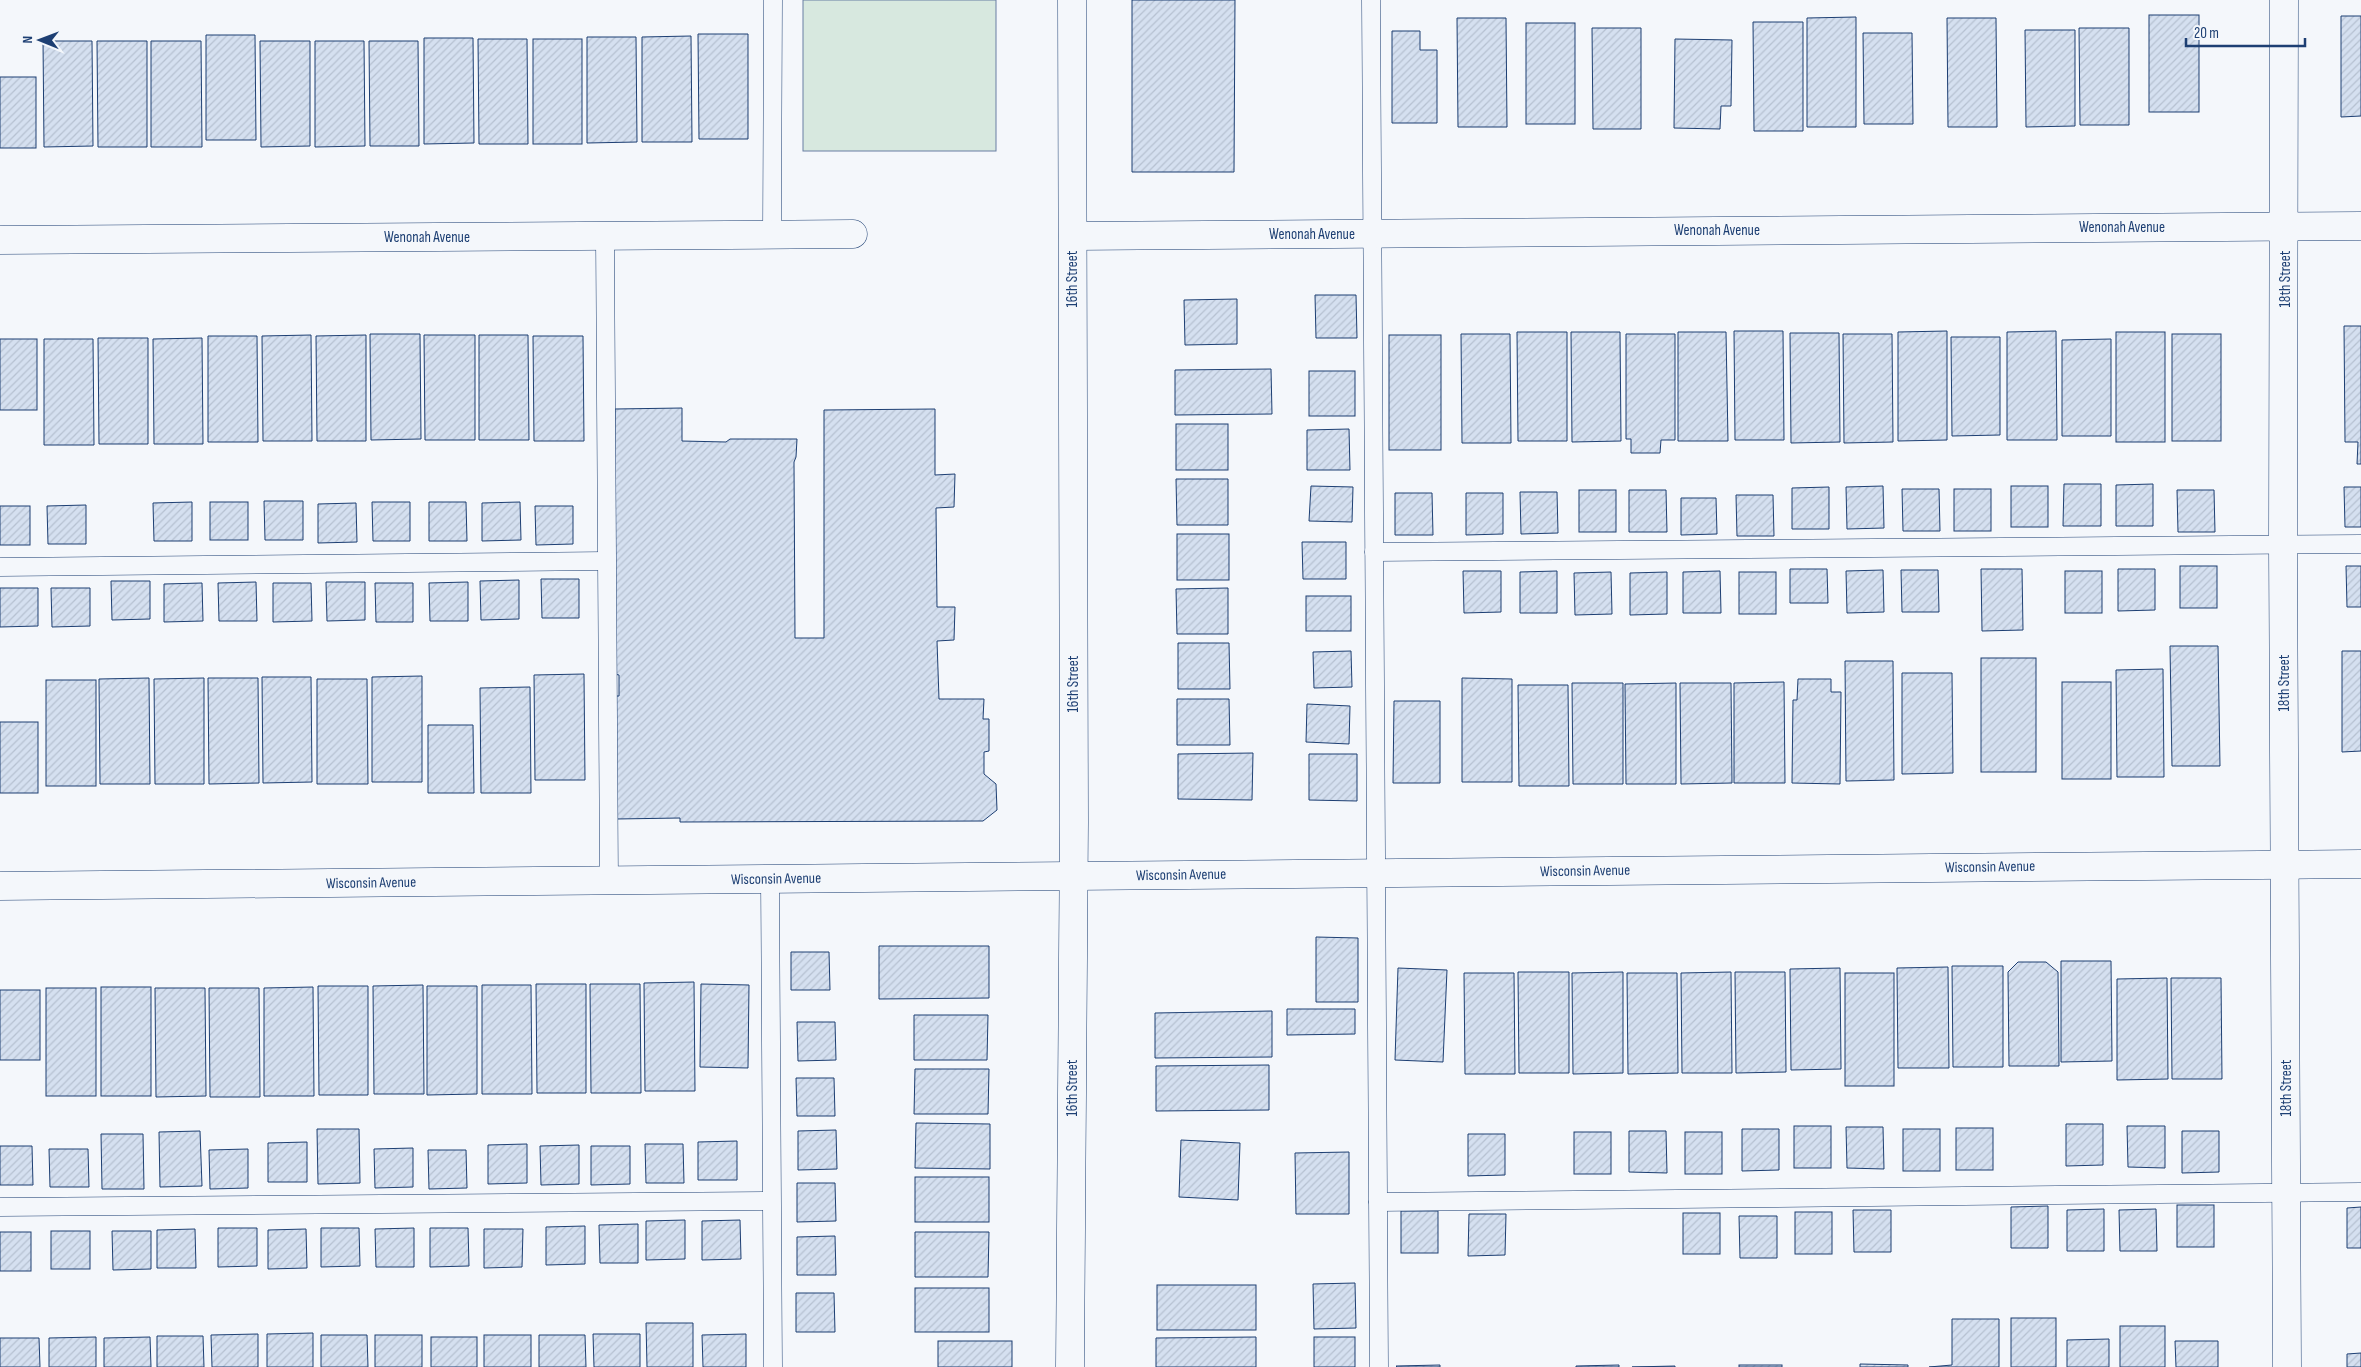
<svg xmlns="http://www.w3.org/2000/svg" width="2361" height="1367" font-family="'Sofia Sans Condensed',sans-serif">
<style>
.grass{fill:#d7e8df;stroke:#687fa3}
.building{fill:url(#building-hatch);stroke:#1d3f73}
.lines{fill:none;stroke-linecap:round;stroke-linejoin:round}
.service-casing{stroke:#1d3f73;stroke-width:19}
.minor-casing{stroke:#1d3f73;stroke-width:29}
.tertiary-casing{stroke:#1d3f73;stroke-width:29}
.service{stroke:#f4f7fb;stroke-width:18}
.minor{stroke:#f4f7fb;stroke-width:28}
.tertiary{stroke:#f4f7fb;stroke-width:28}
.labels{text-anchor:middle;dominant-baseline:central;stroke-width:4;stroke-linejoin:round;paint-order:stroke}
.street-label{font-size:15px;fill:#1d3f73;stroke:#f4f7fb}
</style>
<defs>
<pattern id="building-hatch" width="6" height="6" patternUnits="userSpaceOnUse" patternTransform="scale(1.25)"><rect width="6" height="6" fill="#d5e0f0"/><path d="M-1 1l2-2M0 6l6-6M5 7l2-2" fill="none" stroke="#b6c1d1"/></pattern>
</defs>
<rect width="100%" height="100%" fill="#f4f7fb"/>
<rect class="grass" x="803" y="0" width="193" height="151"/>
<g class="building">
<polygon points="1132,0 1235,0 1234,172 1132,172"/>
<rect x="2149" y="15" width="50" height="97"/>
<polygon points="2341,16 2361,16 2361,116 2341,117"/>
<polygon points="1856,17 1856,127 1807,127 1807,18"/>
<polygon points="1457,18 1506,18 1507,127 1458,127"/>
<polygon points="1947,18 1996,18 1997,127 1948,127"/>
<polygon points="1753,22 1803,22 1803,131 1754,131"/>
<rect x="1526" y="23" width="49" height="101"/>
<polygon points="1592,28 1641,28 1641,129 1593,129"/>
<polygon points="2079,28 2129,28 2129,125 2080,125"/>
<polygon points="2025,30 2075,30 2075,126 2026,127"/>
<polygon points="1392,31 1420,31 1420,50 1437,50 1437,123 1392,123"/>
<polygon points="1863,33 1912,33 1913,124 1864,124"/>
<polygon points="698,34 748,34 748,139 699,139"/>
<polygon points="206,35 255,35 256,140 206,140"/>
<polygon points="691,36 692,142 642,142 642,37"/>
<polygon points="587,37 636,37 637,142 587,143"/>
<polygon points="424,38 473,38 474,143 424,144"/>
<polygon points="478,39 527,39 528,144 479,144"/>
<rect x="533" y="39" width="49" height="105"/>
<polygon points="1675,39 1732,40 1731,106 1721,106 1720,129 1674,128"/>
<polygon points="43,41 92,41 93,146 44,147"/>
<polygon points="97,41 147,41 147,147 98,147"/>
<polygon points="151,41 201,41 202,147 151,147"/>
<polygon points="260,41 310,41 310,146 261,147"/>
<polygon points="315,41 364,41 365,146 315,147"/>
<polygon points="369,41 418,41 419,146 370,146"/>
<rect x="0" y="77" width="36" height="71"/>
<polygon points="1315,295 1356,295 1357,338 1316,338"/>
<polygon points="1237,299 1237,344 1185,345 1184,300"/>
<polygon points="2344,326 2361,326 2361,464 2357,464 2358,442 2345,442"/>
<polygon points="1734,331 1783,331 1784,440 1735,440"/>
<polygon points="1947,331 1947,440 1898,441 1898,332"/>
<polygon points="2056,331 2057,440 2007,440 2007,332"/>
<polygon points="1517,332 1567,332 1567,441 1518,441"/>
<polygon points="1571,332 1620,332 1621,441 1572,442"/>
<polygon points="1678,332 1726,332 1728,441 1678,441"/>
<rect x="2116" y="332" width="49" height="110"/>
<polygon points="1790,333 1839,333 1840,442 1791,443"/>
<polygon points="370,334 420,334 421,439 371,440"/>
<polygon points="1461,334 1510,334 1511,443 1462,443"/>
<polygon points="1626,334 1675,334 1675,440 1661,440 1660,453 1631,453 1631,439 1626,439"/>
<polygon points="1843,334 1892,334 1893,442 1844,443"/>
<rect x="2172" y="334" width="49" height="107"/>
<polygon points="311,335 312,441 263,441 262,336"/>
<polygon points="366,335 366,441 317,441 316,336"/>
<polygon points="424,335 475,335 475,440 425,440"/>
<polygon points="479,335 528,335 529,440 479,440"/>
<rect x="1389" y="335" width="52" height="115"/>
<polygon points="208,336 257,336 258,442 208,442"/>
<polygon points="533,336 583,336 584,441 534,441"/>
<polygon points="1951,337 2000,337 2000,435 1952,436"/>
<polygon points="98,338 148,338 148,444 99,444"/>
<polygon points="202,338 203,444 154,444 153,339"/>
<rect x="0" y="339" width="37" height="71"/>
<polygon points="44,339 93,339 94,445 44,445"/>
<polygon points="2111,339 2111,436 2062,436 2062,340"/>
<polygon points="1271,369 1272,414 1175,415 1175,370"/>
<rect x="1309" y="371" width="46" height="45"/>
<polygon points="682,408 682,441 726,442 730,439 797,439 796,457 794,462 795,638 824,638 824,410 935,409 935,475 955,474 954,507 936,508 937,607 955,607 954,640 937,641 939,699 984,699 983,719 989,719 989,751 984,752 984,774 996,784 997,810 983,821 680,822 680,818 616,819 615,696 619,696 619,675 614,674 615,409"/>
<rect x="1176" y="424" width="52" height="46"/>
<polygon points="1349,429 1350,470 1307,470 1307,430"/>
<polygon points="1176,479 1228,479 1228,525 1177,525"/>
<polygon points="2064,484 2101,484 2101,526 2063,526"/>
<polygon points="2153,484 2153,526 2116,526 2116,485"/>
<polygon points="1311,486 1353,487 1352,522 1309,521"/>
<polygon points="1883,486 1884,528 1847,529 1846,487"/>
<rect x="2011" y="486" width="37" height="41"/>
<polygon points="1829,487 1829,529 1792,529 1792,488"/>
<polygon points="2344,487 2361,487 2361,527 2345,527"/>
<polygon points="1902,489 1939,489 1940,531 1903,531"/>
<rect x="1954" y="489" width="37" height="42"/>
<rect x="1579" y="490" width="37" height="42"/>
<polygon points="1629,490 1666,490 1667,532 1629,532"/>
<polygon points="2177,490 2214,490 2215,532 2178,532"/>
<polygon points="1520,492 1557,492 1558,533 1521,534"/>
<polygon points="1395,493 1432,493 1433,535 1395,535"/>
<polygon points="1466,493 1503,493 1503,534 1466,535"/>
<polygon points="1736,495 1773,495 1774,536 1737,536"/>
<polygon points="1681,498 1716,498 1717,534 1681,535"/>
<polygon points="264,501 303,501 303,540 265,540"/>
<polygon points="192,502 192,541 154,541 153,503"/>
<rect x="210" y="502" width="38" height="38"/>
<polygon points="372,502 410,502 410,541 373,541"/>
<polygon points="429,502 466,502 467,541 429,541"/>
<polygon points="520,502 521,540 482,541 482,503"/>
<polygon points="356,503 357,542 318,543 318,504"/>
<polygon points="86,505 86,544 48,544 47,506"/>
<rect x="0" y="506" width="30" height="39"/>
<polygon points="535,506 573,506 573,544 536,545"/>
<rect x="1177" y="534" width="52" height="46"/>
<polygon points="1302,542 1346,542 1346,579 1303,579"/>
<rect x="2180" y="566" width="37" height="42"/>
<polygon points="2346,566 2361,566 2361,607 2347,607"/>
<polygon points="1790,569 1827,569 1828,603 1790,603"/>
<polygon points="1981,569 2022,569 2023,630 1982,631"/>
<polygon points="2118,569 2155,569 2155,610 2118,611"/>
<polygon points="1883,570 1884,612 1847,613 1846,571"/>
<polygon points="1901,570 1938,570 1939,612 1902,612"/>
<polygon points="1463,571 1501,571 1501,612 1464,613"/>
<polygon points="1557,571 1557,613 1520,613 1520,572"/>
<polygon points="1720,571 1721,613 1683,613 1683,572"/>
<rect x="2065" y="571" width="37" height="42"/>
<polygon points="1611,572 1612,614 1575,615 1574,573"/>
<polygon points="1667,572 1667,614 1630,615 1630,573"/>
<rect x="1739" y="572" width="37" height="42"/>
<polygon points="541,579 579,579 579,618 542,618"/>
<polygon points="519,580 519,619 481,620 480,581"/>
<polygon points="111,581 150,581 150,619 112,620"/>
<polygon points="256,582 257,621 219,621 218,583"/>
<polygon points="326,582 365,582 365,620 327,621"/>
<polygon points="468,582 468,621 430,621 429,583"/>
<polygon points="202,583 203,621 164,622 164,584"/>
<polygon points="273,583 311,583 312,621 273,622"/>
<polygon points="375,583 413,583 413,622 376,622"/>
<polygon points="0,588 38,588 38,626 0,627"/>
<polygon points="51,588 90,588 90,626 52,627"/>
<polygon points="1228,588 1228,634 1177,634 1176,589"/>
<rect x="1306" y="596" width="45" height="35"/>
<polygon points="1178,643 1229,643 1230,689 1178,689"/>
<polygon points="2170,646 2218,646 2220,766 2172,766"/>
<polygon points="1351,651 1352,687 1314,688 1313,652"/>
<polygon points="2342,651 2361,651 2361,751 2342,752"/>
<rect x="1981" y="658" width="55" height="114"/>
<polygon points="1845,661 1893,661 1894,780 1846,781"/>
<polygon points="2163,669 2164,777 2117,777 2116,670"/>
<polygon points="1902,673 1952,673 1953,773 1902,774"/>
<polygon points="584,674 585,780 535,780 534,675"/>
<polygon points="422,676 422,782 372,782 372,677"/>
<polygon points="262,677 311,677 312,782 263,783"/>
<polygon points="149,678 150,784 100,784 99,679"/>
<polygon points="204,678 204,784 155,784 154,679"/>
<polygon points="208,678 258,678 259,783 209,784"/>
<polygon points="1462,678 1512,679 1512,782 1462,782"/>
<polygon points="317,679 367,679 368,784 317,784"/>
<polygon points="1798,679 1831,679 1831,692 1841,692 1840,784 1792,783 1793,700 1797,700"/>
<rect x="46" y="680" width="50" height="106"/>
<polygon points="1784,682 1785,783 1734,783 1734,683"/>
<rect x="2062" y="682" width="49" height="97"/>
<polygon points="1572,683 1623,683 1623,784 1573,784"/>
<polygon points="1676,683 1676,784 1626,784 1625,684"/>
<polygon points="1680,683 1731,683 1732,783 1681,784"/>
<polygon points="1518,685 1568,685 1569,786 1519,786"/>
<polygon points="530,687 531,793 481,793 480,688"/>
<polygon points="1177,699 1229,699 1230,745 1177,745"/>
<polygon points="1394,701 1440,701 1440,783 1393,783"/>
<polygon points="1307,704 1350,706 1349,744 1306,742"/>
<rect x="0" y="722" width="38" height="71"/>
<polygon points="428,725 473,725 474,793 428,793"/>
<polygon points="1253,753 1252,800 1178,799 1178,754"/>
<polygon points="1309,754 1357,754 1357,801 1309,800"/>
<polygon points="1316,937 1358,938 1358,1002 1316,1002"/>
<polygon points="879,946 989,946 989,998 879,999"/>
<polygon points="791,952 829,952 830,990 791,990"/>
<polygon points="2061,961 2111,961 2112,1061 2061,1062"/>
<polygon points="2018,962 2046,962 2058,972 2059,1066 2009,1066 2008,972"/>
<polygon points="1952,966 2003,966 2003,1067 1953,1067"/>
<polygon points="1948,967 1949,1068 1898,1068 1897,968"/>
<polygon points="1398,968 1447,970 1443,1062 1395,1060"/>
<polygon points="1840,968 1841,1069 1791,1070 1790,969"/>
<polygon points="1518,972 1569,972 1569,1073 1519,1073"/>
<polygon points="1623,972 1623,1073 1573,1074 1572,973"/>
<polygon points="1731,972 1732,1073 1682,1073 1681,973"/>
<polygon points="1735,972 1785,972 1786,1072 1736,1073"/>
<polygon points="1464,973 1514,973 1515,1074 1465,1074"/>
<polygon points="1627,973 1677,973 1678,1073 1628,1074"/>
<rect x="1845" y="973" width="49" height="113"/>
<polygon points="2167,978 2168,1079 2117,1080 2117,979"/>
<polygon points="2171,978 2221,978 2222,1079 2172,1079"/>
<polygon points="694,982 695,1091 645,1091 644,983"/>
<polygon points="536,984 586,984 586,1093 537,1093"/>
<polygon points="590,984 640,984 641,1093 591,1093"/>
<polygon points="701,984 749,985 748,1068 700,1067"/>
<polygon points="423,985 424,1094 374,1094 373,986"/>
<polygon points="482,985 531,985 532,1094 482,1094"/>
<polygon points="318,986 368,986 368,1095 319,1095"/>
<polygon points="427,986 477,986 477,1094 427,1095"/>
<rect x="101" y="987" width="50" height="109"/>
<polygon points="313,987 314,1096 264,1096 264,988"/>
<rect x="46" y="988" width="50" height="108"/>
<polygon points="155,988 205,988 206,1096 156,1097"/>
<polygon points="209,988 259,988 260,1097 210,1097"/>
<rect x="0" y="990" width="40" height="70"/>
<polygon points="1287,1009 1355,1009 1355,1034 1287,1035"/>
<polygon points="1272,1011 1272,1057 1155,1058 1155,1013"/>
<polygon points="914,1015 988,1015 987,1060 914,1060"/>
<polygon points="797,1022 835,1022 836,1060 798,1061"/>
<polygon points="1269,1065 1269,1110 1156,1111 1156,1066"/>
<polygon points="915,1069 989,1069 988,1114 914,1114"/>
<polygon points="796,1078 834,1078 835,1116 797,1116"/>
<polygon points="916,1123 990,1124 990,1169 915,1168"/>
<polygon points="2066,1124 2103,1124 2103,1165 2066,1166"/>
<rect x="1794" y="1126" width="37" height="42"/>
<polygon points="2127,1126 2165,1126 2165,1168 2128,1167"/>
<polygon points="1846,1127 1883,1127 1884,1169 1847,1168"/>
<rect x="1956" y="1128" width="37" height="42"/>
<polygon points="317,1129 359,1129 360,1183 318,1184"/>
<polygon points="1742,1129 1779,1129 1779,1170 1742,1171"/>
<rect x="1903" y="1129" width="37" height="42"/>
<polygon points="836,1130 837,1169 798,1170 798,1131"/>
<polygon points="200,1131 202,1186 160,1187 159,1132"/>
<polygon points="1629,1131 1666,1131 1667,1173 1629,1172"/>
<polygon points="2182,1131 2219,1131 2219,1172 2182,1173"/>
<rect x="1574" y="1132" width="37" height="42"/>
<rect x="1685" y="1132" width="37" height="42"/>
<polygon points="101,1134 143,1134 144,1189 102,1189"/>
<polygon points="1468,1134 1505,1134 1505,1175 1468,1176"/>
<polygon points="1181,1140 1240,1143 1238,1200 1179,1197"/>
<polygon points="737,1141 737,1180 698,1180 698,1142"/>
<polygon points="307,1142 307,1182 268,1182 268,1143"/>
<polygon points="527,1144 527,1183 488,1184 488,1145"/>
<polygon points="645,1144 683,1144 684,1183 646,1183"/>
<polygon points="579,1145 579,1184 541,1185 540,1146"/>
<polygon points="0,1146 32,1146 33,1185 0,1185"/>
<polygon points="591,1146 630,1146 630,1184 591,1185"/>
<polygon points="413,1148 413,1187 375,1188 374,1149"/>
<polygon points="49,1149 88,1149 89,1187 50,1187"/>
<polygon points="248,1149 248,1188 210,1189 209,1150"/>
<polygon points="428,1150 466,1150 467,1188 429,1189"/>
<polygon points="1349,1152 1349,1214 1296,1214 1295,1153"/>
<rect x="915" y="1177" width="74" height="45"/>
<polygon points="797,1183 835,1183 836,1221 797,1222"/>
<rect x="2177" y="1205" width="37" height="42"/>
<polygon points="2048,1206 2048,1248 2011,1248 2011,1207"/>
<polygon points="2361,1207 2361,1248 2347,1248 2347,1208"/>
<polygon points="2104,1209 2104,1251 2067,1251 2067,1210"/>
<polygon points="2156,1209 2157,1251 2120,1251 2119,1210"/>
<polygon points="1853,1210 1891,1210 1891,1252 1854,1252"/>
<rect x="1401" y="1211" width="37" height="42"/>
<rect x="1795" y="1212" width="37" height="42"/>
<rect x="1683" y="1213" width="37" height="41"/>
<polygon points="1469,1214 1506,1214 1505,1255 1468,1256"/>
<polygon points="1739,1216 1777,1216 1777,1258 1740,1258"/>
<polygon points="685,1220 685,1259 646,1260 646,1221"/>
<polygon points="740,1220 741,1259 702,1260 702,1221"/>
<polygon points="638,1224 638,1263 600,1263 599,1225"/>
<polygon points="585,1226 585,1264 546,1265 546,1227"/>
<polygon points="218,1228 257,1228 257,1266 218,1267"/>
<polygon points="321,1228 359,1228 360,1266 321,1267"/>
<polygon points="414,1228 414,1267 376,1267 375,1229"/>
<polygon points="430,1228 468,1228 469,1266 430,1267"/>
<polygon points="195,1229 196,1268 157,1268 157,1230"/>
<polygon points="306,1229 307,1268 268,1269 268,1230"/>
<polygon points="484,1229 523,1229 522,1267 484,1268"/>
<rect x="51" y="1231" width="39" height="38"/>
<polygon points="112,1231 151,1231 151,1269 113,1270"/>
<rect x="0" y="1232" width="31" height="39"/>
<polygon points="915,1232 989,1232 988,1277 915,1277"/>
<polygon points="835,1236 836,1275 797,1275 797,1237"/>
<polygon points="1355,1283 1356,1328 1314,1329 1313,1284"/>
<rect x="1157" y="1285" width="99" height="45"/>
<rect x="915" y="1288" width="74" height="44"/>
<polygon points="796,1293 834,1293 835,1332 796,1332"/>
<rect x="2011" y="1318" width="45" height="49"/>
<polygon points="1952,1319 1999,1319 1999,1367 1929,1367 1952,1365"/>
<polygon points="646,1323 693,1323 693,1367 647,1367"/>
<rect x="2120" y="1326" width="45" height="41"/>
<polygon points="313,1333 313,1367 267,1367 267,1334"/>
<polygon points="258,1334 258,1367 212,1367 211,1335"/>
<polygon points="593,1334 640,1334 640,1367 594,1367"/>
<polygon points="746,1334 746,1367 703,1367 702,1335"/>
<polygon points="321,1335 367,1335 368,1367 321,1367"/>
<rect x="375" y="1335" width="47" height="32"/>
<rect x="484" y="1335" width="47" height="32"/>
<polygon points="539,1335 585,1335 586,1367 539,1367"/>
<polygon points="157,1336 203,1336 204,1367 157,1367"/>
<polygon points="96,1337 96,1367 49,1367 49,1338"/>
<polygon points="150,1337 151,1367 104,1367 104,1338"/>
<rect x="431" y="1337" width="46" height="30"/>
<polygon points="1256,1337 1256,1367 1156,1367 1156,1338"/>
<rect x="1314" y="1337" width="41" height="30"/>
<polygon points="0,1338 39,1338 40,1367 0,1367"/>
<polygon points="2109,1339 2109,1367 2067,1367 2067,1340"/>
<rect x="938" y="1341" width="74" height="26"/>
<polygon points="2175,1341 2218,1341 2218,1367 2176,1367"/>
<polygon points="2361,1353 2361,1367 2347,1367 2347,1354"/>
<polygon points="1860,1364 1908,1365 1908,1367 1860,1367"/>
<polygon points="1440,1365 1440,1367 1397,1367 1396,1366"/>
<polygon points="1619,1365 1619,1367 1576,1367 1576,1366"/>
<rect x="1739" y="1365" width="43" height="2"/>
<polygon points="1675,1366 1675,1367 1632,1367"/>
</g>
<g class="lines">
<defs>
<g id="service">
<polyline points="1371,0 1379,1367"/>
<polyline points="772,235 773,0"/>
<polyline points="605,236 609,880"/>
<polyline points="1374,552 2361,544"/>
<polyline points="0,567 606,561"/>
<polyline points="770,879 773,1367"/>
<polyline points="1378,1202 2361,1192"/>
<polyline points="0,1207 771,1201"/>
</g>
<g id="minor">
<polyline points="2284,0 2283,545 2287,1367"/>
<polyline points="1073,236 2361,226"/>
<polyline points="0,240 853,234"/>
<polyline points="0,886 2361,864"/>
</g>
<polyline id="tertiary" points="1070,1367 1074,822 1072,0"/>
</defs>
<use href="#service" class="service-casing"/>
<use href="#minor" class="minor-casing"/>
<use href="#tertiary" class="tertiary-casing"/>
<use href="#service" class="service"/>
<use href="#minor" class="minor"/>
<use href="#tertiary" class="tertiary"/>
</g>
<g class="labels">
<g class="street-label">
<text x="2122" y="227">Wenonah Avenue</text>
<text x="1717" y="230">Wenonah Avenue</text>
<text x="1312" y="234">Wenonah Avenue</text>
<text x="427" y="237">Wenonah Avenue</text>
<text transform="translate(1072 279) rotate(-90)">16th Street</text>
<text transform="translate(2285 279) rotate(-90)">18th Street</text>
<text transform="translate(2284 683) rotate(-90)">18th Street</text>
<text transform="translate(1073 684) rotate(-90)">16th Street</text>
<text transform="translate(1990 867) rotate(-1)">Wisconsin Avenue</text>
<text transform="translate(1585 871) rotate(-1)">Wisconsin Avenue</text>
<text transform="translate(1181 875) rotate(-1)">Wisconsin Avenue</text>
<text transform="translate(776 879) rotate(-1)">Wisconsin Avenue</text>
<text transform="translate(371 883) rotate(-1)">Wisconsin Avenue</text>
<text transform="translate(1072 1088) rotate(-90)">16th Street</text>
<text transform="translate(2286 1088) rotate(-90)">18th Street</text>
</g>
</g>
<g transform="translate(40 40) rotate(271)" stroke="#f4f7fb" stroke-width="4" paint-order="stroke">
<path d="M0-4L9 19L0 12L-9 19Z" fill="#1d3f73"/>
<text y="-8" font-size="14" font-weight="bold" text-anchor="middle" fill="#1d3f73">N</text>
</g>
<path d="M2186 38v8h119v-8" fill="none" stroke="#1d3f73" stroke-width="2.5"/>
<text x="2194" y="38" font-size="15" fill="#1d3f73" stroke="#f4f7fb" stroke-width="4" paint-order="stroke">20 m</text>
</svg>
